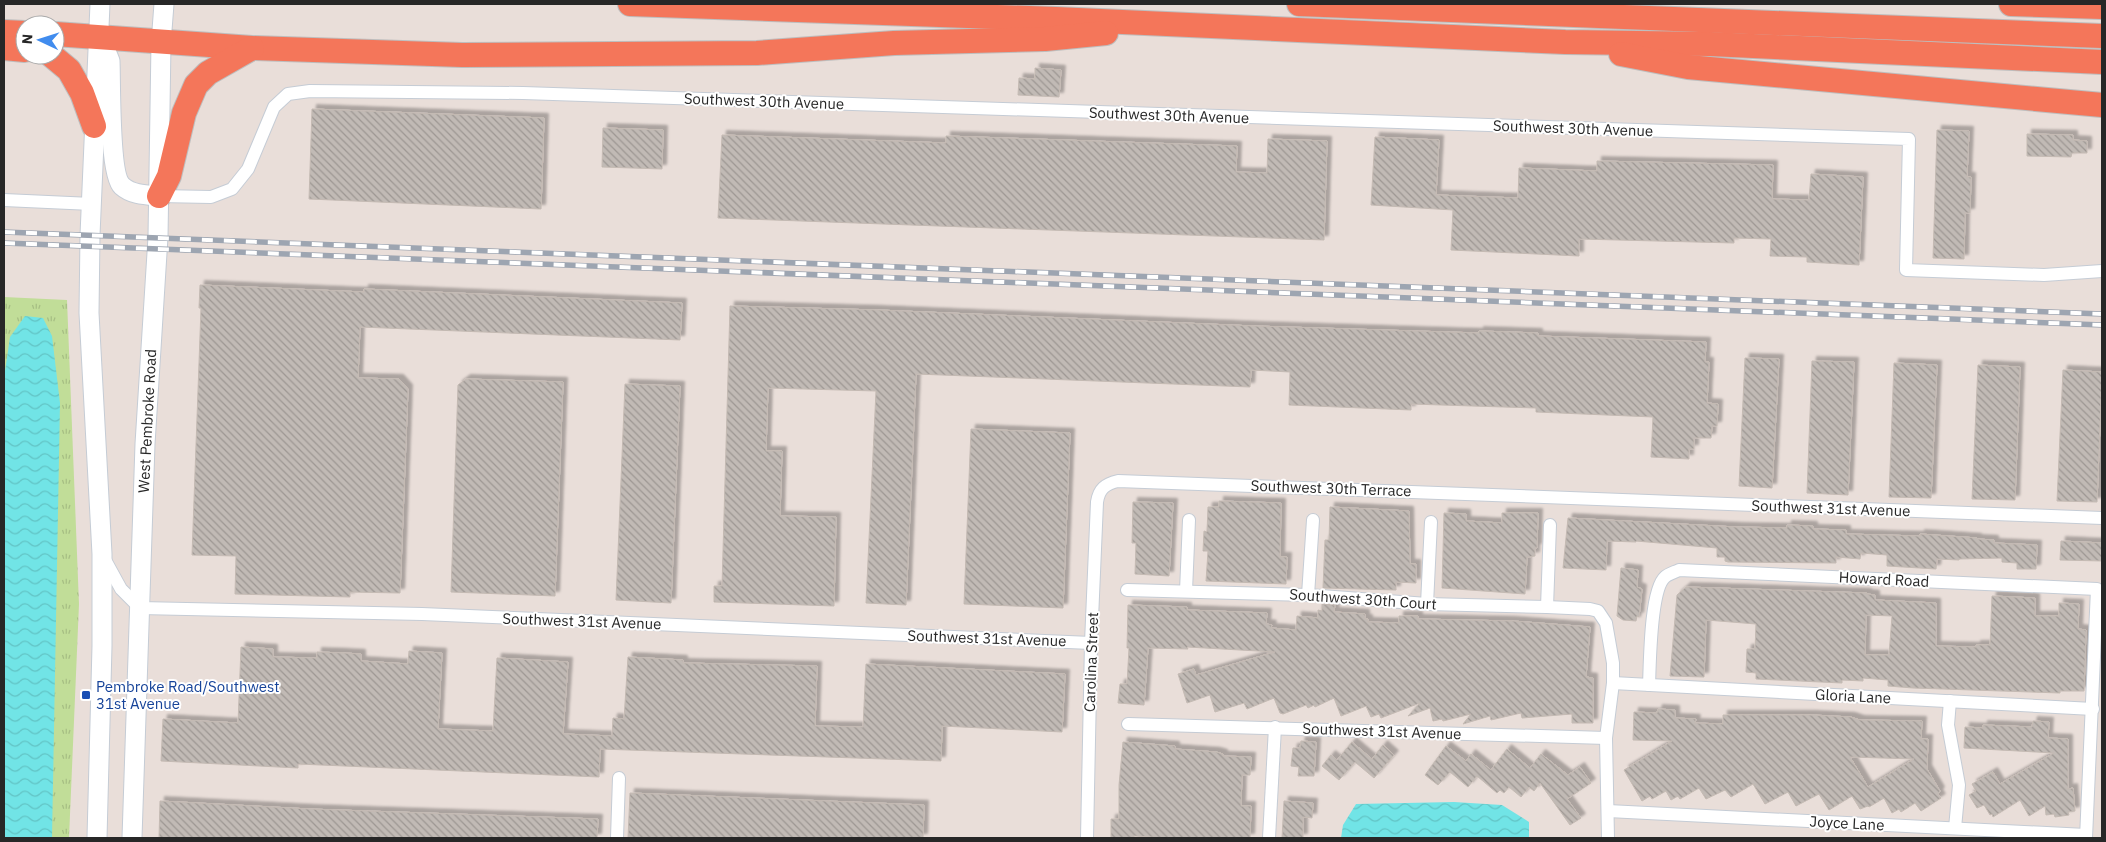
<svg xmlns="http://www.w3.org/2000/svg" width="2106" height="842" font-family="'IBM Plex Sans',sans-serif">
<style>
.grass{fill:url(#grass-tufts)}
.water{fill:url(#water-waves)}
.building{fill:url(#building-back-hatch);stroke:#c4bab3;fill-rule:evenodd;filter:url(#shadow)}
.lines{fill:none;stroke-linecap:round;stroke-linejoin:round}
.street-casing{stroke:#c5ccd5;stroke-width:14}
.secondary-casing{stroke:#c5ccd5;stroke-width:21}
.highway-casing{stroke:#bebebe;stroke-width:26}
.street{stroke:#fff;stroke-width:12}
.secondary{stroke:#fff;stroke-width:19}
.highway{stroke:#f4765a;stroke-width:24}
.rail-casing{stroke:#9da5b1;stroke-width:5.5}
.rail{stroke:#fff;stroke-width:4;stroke-dasharray:11;stroke-linecap:butt}
.transit-dot{fill:#1a4fb4;stroke:#fff;stroke-width:2}
.labels{text-anchor:middle;dominant-baseline:central;stroke-width:4;stroke-linejoin:round;paint-order:stroke}
.street-label{font-size:15px;fill:#272727;stroke:#fff}
.transit-label{font-size:15px;fill:#164399;stroke:#fff;text-anchor:start}
</style>
<defs>
<pattern id="grass-tufts" width="24" height="20" patternUnits="userSpaceOnUse" patternTransform="scale(1.25)"><rect width="24" height="20" fill="#c1dd98"/><path d="M3 7l-1-3M5 7V3M7 7l1-3M15 17l-1-3M17 17v-4M19 17l1-3" fill="none" stroke="#a6be83"/></pattern>
<pattern id="water-waves" width="16" height="10" patternUnits="userSpaceOnUse" patternTransform="scale(1.25)"><rect width="16" height="10" fill="#71e4e6"/><path d="M0 5q4-4 8 0t8 0" fill="none" stroke="#62c4c5"/></pattern>
<pattern id="building-back-hatch" width="6" height="6" patternUnits="userSpaceOnUse" patternTransform="scale(1.25)"><rect width="6" height="6" fill="#c1bab5"/><path d="M-1 5l2 2M0 0l6 6M5-1l2 2" fill="none" stroke="#9d9793"/></pattern>
<filter id="shadow"><feDropShadow dx="4.5" dy="-4.5" stdDeviation="1" flood-color="#0004"/></filter>
</defs>
<rect width="100%" height="100%" fill="#e9ded9"/>
<polygon class="grass" points="4,297 67,300 79,604 69,838 4,838"/>
<g class="water">
<polygon points="25,316 43,318 52,336 60,403 52,838 5,838 4,830 4,378 10,337"/>
<polygon points="1454,802 1502,805 1529,822 1529,838 1341,838 1343,825 1356,804"/>
</g>
<g class="building">
<polygon points="1035,68 1061,70 1059,97 1018,95 1019,78 1035,79"/>
<polygon points="312,109 544,118 541,209 309,199"/>
<polygon points="603,128 663,130 662,169 602,167"/>
<polygon points="1937,130 1969,131 1967,177 1971,177 1970,213 1965,213 1964,259 1933,258"/>
<polygon points="2027,134 2073,135 2073,140 2087,141 2087,153 2072,153 2071,157 2027,156"/>
<polygon points="722,135 946,143 946,136 1237,146 1236,172 1267,173 1268,139 1327,141 1324,240 718,218"/>
<polygon points="1375,137 1439,140 1436,195 1518,198 1519,168 1597,171 1597,161 1773,165 1772,199 1809,200 1811,174 1863,177 1859,265 1807,262 1807,257 1770,256 1771,239 1734,238 1734,243 1579,239 1579,256 1451,250 1453,210 1371,205"/>
<polygon points="200,285 364,292 364,289 682,303 680,340 360,327 358,378 399,379 408,389 400,593 350,592 350,597 235,594 236,556 192,555 201,308 199,308"/>
<polygon points="730,306 878,310 1254,326 1479,333 1479,331 1538,333 1538,336 1706,342 1705,362 1709,362 1707,403 1718,404 1717,426 1712,426 1711,438 1694,438 1694,449 1689,449 1689,459 1651,457 1653,417 1536,412 1536,408 1472,406 1411,404 1411,410 1289,405 1290,372 1251,370 1250,387 916,374 906,605 866,603 876,391 768,388 766,451 782,451 780,516 836,517 834,606 714,602 714,586 722,586"/>
<polygon points="1745,358 1779,359 1772,488 1739,486"/>
<polygon points="1812,361 1854,362 1848,495 1807,493"/>
<polygon points="1894,363 1937,365 1931,498 1889,497"/>
<polygon points="1978,365 2020,367 2015,500 1972,499"/>
<polygon points="2063,370 2102,372 2097,502 2057,501"/>
<polygon points="466,379 563,382 555,596 451,592 458,385"/>
<polygon points="625,384 680,386 671,603 616,600"/>
<polygon points="971,429 1070,433 1063,608 964,604"/>
<polygon points="1219,501 1281,503 1280,557 1287,557 1286,584 1206,581 1208,551 1203,551 1204,531 1207,532 1208,507 1219,507"/>
<polygon points="1133,502 1173,503 1169,576 1135,574 1136,543 1132,543"/>
<polygon points="1330,507 1409,511 1410,564 1416,564 1416,583 1396,582 1396,590 1323,588 1325,540 1329,540"/>
<polygon points="1444,513 1466,514 1466,521 1502,523 1502,513 1538,513 1537,548 1535,548 1535,556 1527,557 1525,594 1442,588"/>
<polygon points="1568,518 1736,527 1787,528 1787,525 1813,526 1813,529 1846,530 1846,534 1920,536 1920,534 1977,538 1977,539 1994,540 1994,543 2037,545 2036,569 2017,569 2017,563 2002,562 2002,558 1959,559 1959,560 1937,559 1936,569 1887,566 1887,555 1861,553 1860,559 1836,557 1836,563 1728,562 1725,561 1725,557 1717,557 1717,548 1636,541 1636,542 1607,541 1606,570 1563,568"/>
<polygon points="2061,541 2102,543 2102,561 2060,560"/>
<polygon points="1621,568 1638,570 1637,587 1642,589 1639,617 1637,616 1636,621 1623,620 1617,616"/>
<path d="M1686 587 1867 593V594L1875 595V600L1936 603V646L1976 647V645H1990L1992 596 2035 598V616H2059V603L2079 604 2078 629 2086 630 2084 691H2060V693L1913 688 1888 686V680L1863 678V681L1842 680V683L1756 679V673L1746 672 1747 649H1755L1756 624 1706 620 1704 677 1670 676 1677 595ZM1866 615 1892 616 1889 655H1865Z"/>
<polygon points="1322,604 1335,605 1334,612 1365,614 1365,619 1368,619 1368,622 1399,623 1399,616 1418,616 1418,619 1513,621 1590,627 1586,677 1593,678 1593,723 1572,723 1572,714 1522,718 1521,713 1491,720 1490,716 1463,724 1471,714 1443,721 1442,719 1433,721 1430,708 1408,716 1420,703 1381,718 1379,714 1371,717 1366,706 1341,716 1334,698 1315,707 1314,705 1308,708 1306,705 1283,714 1280,713 1274,698 1247,709 1244,703 1215,712 1210,695 1187,703 1178,674 1194,669 1196,675 1275,652 1187,647 1188,649 1148,648 1144,705 1118,703 1120,684 1127,684 1129,648 1127,648 1128,605 1187,607 1187,610 1267,613 1266,624 1272,625 1271,628 1296,630 1297,616 1318,618 1318,610 1322,611"/>
<polygon points="241,647 273,649 273,657 317,658 317,652 344,653 361,654 361,661 408,664 409,651 442,653 438,729 493,731 497,658 568,662 563,734 612,736 613,718 624,719 628,657 683,660 683,663 817,666 815,726 863,727 866,664 1065,674 1062,732 942,726 941,761 600,749 599,777 298,764 298,768 161,761 163,719 238,723"/>
<path d="M1658 709 1675 710V718L1696 719 1695 723 1723 724V715H1812L1851 717 1860 720 1922 721 1921 739H1928L1927 769 1940 791 1938 794 1941 798 1921 811 1915 803 1901 812 1899 809 1892 813 1884 798 1869 807 1868 806 1860 809 1852 796 1829 810 1819 794 1796 806 1788 792 1765 804 1753 784 1731 797 1725 790 1706 799 1699 788 1680 799 1678 796 1671 800 1666 791 1652 799 1650 796 1642 801 1624 770 1672 741 1633 740 1634 712 1657 713ZM1850 757 1914 759 1868 787Z"/>
<polygon points="2033,721 2049,722 2048,738 2068,739 2068,789 2073,788 2075,811 2068,812 2069,815 2055,817 2054,814 2046,815 2045,806 2029,816 2020,800 1993,817 1992,814 1990,815 1984,805 1977,808 1969,795 1976,791 1972,784 1993,772 2000,784 2054,753 1964,748 1965,727 1983,728 1983,725 2032,727"/>
<polygon points="1301,741 1316,742 1314,776 1298,776 1299,767 1291,766 1293,748 1300,748"/>
<polygon points="1123,742 1175,746 1175,749 1216,752 1223,754 1223,756 1251,757 1250,775 1242,775 1241,806 1251,806 1250,838 1166,838 1134,836 1134,838 1111,838 1111,819 1119,819 1119,785"/>
<polygon points="1352,742 1372,759 1383,745 1394,755 1374,778 1355,762 1339,780 1322,766 1331,755 1337,760"/>
<polygon points="1446,746 1466,761 1471,754 1491,770 1507,749 1530,768 1541,754 1568,775 1580,767 1591,783 1567,799 1581,818 1570,825 1540,783 1534,791 1529,787 1521,797 1509,787 1504,793 1500,790 1497,793 1477,776 1468,787 1450,772 1438,785 1425,775"/>
<polygon points="630,793 924,805 923,838 628,838"/>
<polygon points="160,801 309,809 598,819 597,838 159,838"/>
<polygon points="1284,801 1313,803 1312,818 1303,817 1303,838 1282,838"/>
</g>
<g class="lines">
<defs>
<g id="street">
<polyline points="159,196 211,197 232,189 248,169 274,107 288,94 310,91 523,93 1909,139 1906,270 2044,275 2102,271"/>
<polyline points="4,200 92,204"/>
<polyline points="104,558 121,589 140,608 422,614 1091,643"/>
<polyline points="1127,590 1308,595 1427,604 1547,607 1590,609 1598,611 1606,623 1613,663 1613,683 1606,738 1608,838"/>
<polyline points="1186,591 1189,520"/>
<polyline points="1308,595 1313,520"/>
<polyline points="1427,604 1431,522"/>
<polyline points="1547,607 1550,525"/>
<polyline points="1613,683 2093,709"/>
<path d="M1649 685C1650 664 1650 590 1665 577 1668 574 1675 572 1679 570L2097 589 2086 838"/>
<polyline points="1950,701 1948,725 1959,785 1955,828"/>
<polyline points="1128,724 1606,738"/>
<polyline points="1608,811 2086,835"/>
<polyline points="617,838 619,778"/>
<path d="M1087 838 1091 643 1097 502C1099 489 1105 484 1118 481L2102 518"/>
<polyline points="1269,838 1275,727"/>
</g>
<g id="secondary">
<path d="M104 46 110 61C111 82 109 174 122 186 132 195 146 195 159 196"/>
<polyline points="97,838 102,646 102,554 89,313 90,235 100,4"/>
<polyline points="132,838 145,444 158,237 161,43 164,4"/>
</g>
<g id="highway">
<polyline points="630,4 1056,19 1565,42 1710,44 2102,62"/>
<polyline points="1299,4 2102,36"/>
<polyline points="2011,4 2102,7"/>
<polyline points="4,32 25,33"/>
<polyline points="55,34 252,48 462,55 757,53 894,43 1045,39 1106,33"/>
<polyline points="4,48 25,50"/>
<polyline points="1621,54 1688,67 2102,105"/>
<polyline points="51,55 69,70 82,93 94,126"/>
<polyline points="159,196 169,176 184,113 196,85 208,73 252,48"/>
</g>
</defs>
<use href="#street" class="street-casing"/>
<use href="#secondary" class="secondary-casing"/>
<use href="#highway" class="highway-casing"/>
<use href="#street" class="street"/>
<use href="#secondary" class="secondary"/>
<use href="#highway" class="highway"/>
<defs>
<g id="rail">
<polyline points="4,232 2102,314"/>
<polyline points="4,243 2102,325"/>
</g>
</defs>
<use href="#rail" class="rail-casing"/>
<use href="#rail" class="rail"/>
</g>
<rect class="transit-dot" x="81" y="690" width="10" height="10" rx="2.5"/>
<g class="labels">
<g class="street-label">
<text transform="translate(764 101) rotate(2)">Southwest 30th Avenue</text>
<text transform="translate(1169 115) rotate(2)">Southwest 30th Avenue</text>
<text transform="translate(1573 128) rotate(2)">Southwest 30th Avenue</text>
<text transform="translate(147 421) rotate(-87)">West Pembroke Road</text>
<text transform="translate(1331 488) rotate(2)">Southwest 30th Terrace</text>
<text transform="translate(1831 508) rotate(2)">Southwest 31st Avenue</text>
<text transform="translate(1884 579) rotate(3)">Howard Road</text>
<text transform="translate(1363 599) rotate(4)">Southwest 30th Court</text>
<text transform="translate(582 621) rotate(2)">Southwest 31st Avenue</text>
<text transform="translate(987 638) rotate(2)">Southwest 31st Avenue</text>
<text transform="translate(1091 662) rotate(-88)">Carolina Street</text>
<text transform="translate(1853 696) rotate(3)">Gloria Lane</text>
<text transform="translate(1382 731) rotate(2)">Southwest 31st Avenue</text>
<text transform="translate(1847 823) rotate(3)">Joyce Lane</text>
</g>
<g class="transit-label">
<text x="96" y="686">Pembroke Road/Southwest<tspan x="96" dy="17">31st Avenue</tspan></text>
</g>
</g>
<rect width="2106" height="842" fill="none" stroke="#272727" stroke-width="10"/>
<g transform="translate(40 40) rotate(274)"><circle r="24" fill="#ffffff" stroke="#a9a9a9"/>
<path d="M0-4L9 19L0 12L-9 19Z" fill="#418cee"/>
<text y="-8" font-size="14" font-weight="bold" text-anchor="middle" fill="#272727">N</text>
</g>
</svg>
